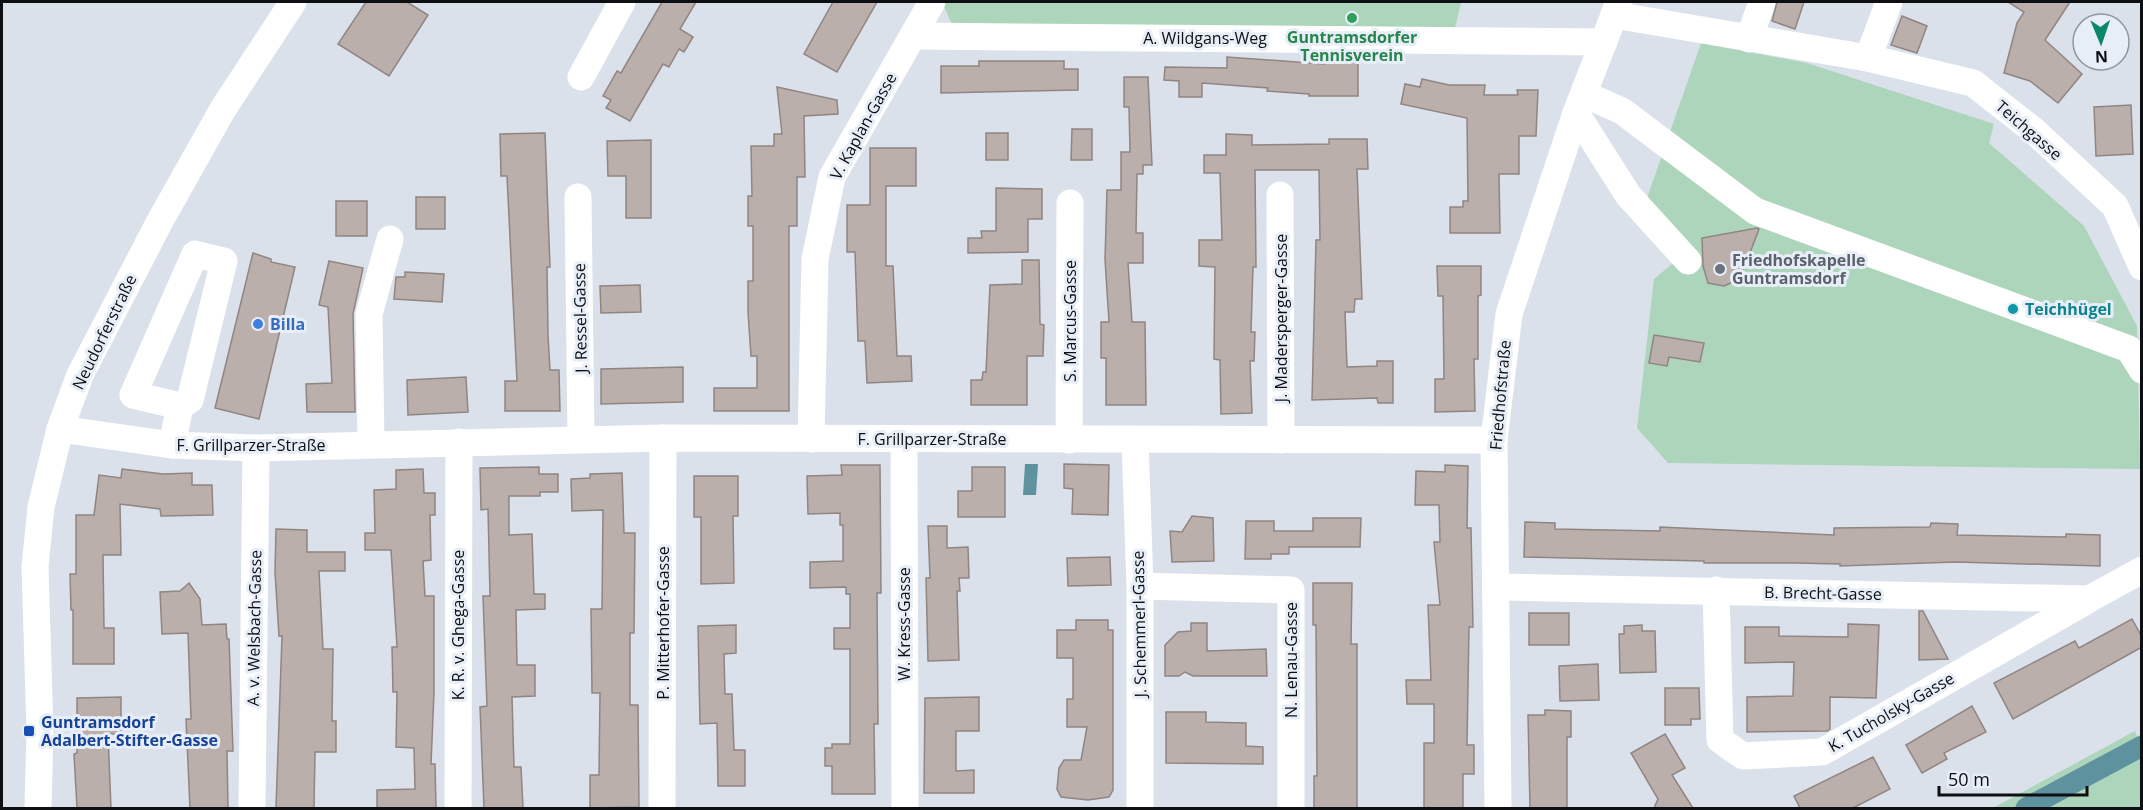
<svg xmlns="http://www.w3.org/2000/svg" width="2143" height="810" font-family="'Open Sans',sans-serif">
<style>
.green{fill:#acd5bb}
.water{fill:#5f929f}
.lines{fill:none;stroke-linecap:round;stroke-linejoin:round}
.canal{stroke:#5f929f;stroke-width:21}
.building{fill:#bbafac;stroke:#908582;stroke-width:1.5}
.minor{stroke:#fff;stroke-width:27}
.leisure-dot{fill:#2e9e5b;stroke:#e8eef8;stroke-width:2}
.worship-dot{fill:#6b7280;stroke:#e8eef8;stroke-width:2}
.culture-dot{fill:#0f9aa8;stroke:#e8eef8;stroke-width:2}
.shop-dot{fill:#3f7fe0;stroke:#e8eef8;stroke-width:2}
.transit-dot{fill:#1a4fb4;stroke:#e8eef8;stroke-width:2}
.labels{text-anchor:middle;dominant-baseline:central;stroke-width:6;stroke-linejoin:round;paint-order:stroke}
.leisure-label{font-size:16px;font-weight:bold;fill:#27864d;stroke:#e8eef8}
.street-label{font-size:16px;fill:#0d0f12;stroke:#e8eef8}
.worship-label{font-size:16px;font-weight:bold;fill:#5b616d;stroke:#e8eef8;text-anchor:start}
.culture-label{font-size:16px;font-weight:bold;fill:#0d838f;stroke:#e8eef8;text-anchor:start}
.shop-label{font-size:16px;font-weight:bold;fill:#366cbe;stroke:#e8eef8;text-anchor:start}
.transit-label{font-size:16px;font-weight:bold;fill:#164399;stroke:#e8eef8;text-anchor:start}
</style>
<rect width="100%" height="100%" fill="#dbe1eb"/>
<g class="green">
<polygon points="942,2 1461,2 1454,32 953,27"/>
<polygon points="1701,43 1807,63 1994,124 1989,143 2084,226 2137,326 2140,469 1668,463 1637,428 1654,279 1689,250 1646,201"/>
<polygon points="2135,731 2141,748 2141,808 1993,808"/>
</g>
<polygon class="water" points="1025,464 1038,464 1036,495 1023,495"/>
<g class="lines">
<polyline class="canal" points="2026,808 2142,746"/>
</g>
<g class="building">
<polygon points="366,2 407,2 428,15 389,76 338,44"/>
<polygon points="662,2 696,2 680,29 693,37 684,52 679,49 669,67 663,64 630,121 606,108 611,100 603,96 617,71 621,73"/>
<polygon points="833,2 877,2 837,72 804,54"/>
<polygon points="1777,2 1804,2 1795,29 1772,21"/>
<polygon points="2008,2 2070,2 2045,40 2082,74 2058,103 2030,81 2004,73 2017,23 2024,12"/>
<polygon points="1902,16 1927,26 1917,53 1891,45"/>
<polygon points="1324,55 1358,56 1358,96 1309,96 1309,94 1267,91 1268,88 1202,83 1202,97 1179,97 1179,81 1164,80 1165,67 1227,68 1227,57 1324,64"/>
<polygon points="979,61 1064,61 1064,69 1078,69 1078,90 941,93 941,66 979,66"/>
<polygon points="1124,77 1148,77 1152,165 1143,165 1143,174 1137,174 1136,233 1143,233 1143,263 1128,263 1132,322 1145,322 1146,405 1106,405 1106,358 1101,358 1101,322 1109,322 1105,259 1107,190 1121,190 1121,152 1130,152 1129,107 1124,107"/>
<polygon points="1422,79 1449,85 1485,85 1484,95 1518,95 1517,90 1538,90 1536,136 1519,136 1519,174 1499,174 1500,233 1450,233 1450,207 1463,207 1463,201 1468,201 1467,118 1401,104 1405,84 1420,87"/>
<polygon points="777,87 837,100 838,114 804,116 805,177 797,177 797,226 789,226 789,411 714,411 714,388 757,388 757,356 751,356 748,312 748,281 753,281 753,226 748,226 748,196 752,196 751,146 774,146 774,134 782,134"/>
<polygon points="2131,105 2133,154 2096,156 2094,107"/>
<polygon points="1072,129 1092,129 1092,160 1071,160"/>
<polygon points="545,133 550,267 547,267 548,335 550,370 559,370 560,411 505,411 505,381 517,381 507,176 501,176 500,134"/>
<rect x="986" y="133" width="22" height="27"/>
<polygon points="1226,134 1252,135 1252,145 1329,144 1329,139 1367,139 1368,169 1357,169 1362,299 1355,299 1354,312 1345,312 1347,367 1377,366 1377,361 1393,361 1393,403 1378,403 1377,398 1312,400 1316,240 1320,240 1319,170 1255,170 1256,267 1253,267 1251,332 1255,332 1254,361 1250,361 1252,413 1221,414 1220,360 1214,359 1215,267 1199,266 1199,240 1222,240 1220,173 1204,173 1204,155 1226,155"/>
<polygon points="651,140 651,218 626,218 626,176 608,176 607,141"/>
<polygon points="870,148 916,148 916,186 886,186 886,266 893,266 897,356 911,356 912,381 867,383 865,341 858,341 855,252 847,252 847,205 870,205"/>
<polygon points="996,188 1042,189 1042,219 1028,219 1028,252 968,253 968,238 982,238 981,231 996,231"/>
<rect x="416" y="197" width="29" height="32"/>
<rect x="336" y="201" width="31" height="35"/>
<polygon points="1757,228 1759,229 1740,279 1724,286 1708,283 1703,266 1702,238"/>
<polygon points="253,253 271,259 271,262 295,267 259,419 215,408"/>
<polygon points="1022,260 1039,260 1040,324 1044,325 1043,356 1027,356 1027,405 971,405 971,380 982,380 983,372 986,372 990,285 1022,284"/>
<polygon points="329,261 363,268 353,314 355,412 307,412 306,384 332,383 328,307 319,305"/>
<polygon points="1437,266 1481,266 1481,295 1478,296 1478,359 1474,359 1475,411 1435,412 1435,379 1444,379 1443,296 1438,296"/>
<polygon points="405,272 444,274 442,302 394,299 396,277 405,277"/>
<polygon points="640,285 641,312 601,313 600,286"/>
<polygon points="1654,335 1704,343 1700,362 1669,357 1667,366 1649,363"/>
<polygon points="683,367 683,402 601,404 601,369"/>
<polygon points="466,377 468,412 408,415 407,380"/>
<polygon points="1064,464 1109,465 1108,515 1072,514 1073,489 1064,488"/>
<polygon points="841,465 880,465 881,593 877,593 878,724 874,724 875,794 832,794 832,766 825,766 825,748 832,748 832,744 850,744 850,649 834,649 834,628 850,628 850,594 846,594 846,587 810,588 810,562 843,561 843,525 840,525 840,513 808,514 807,476 842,475"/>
<polygon points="1445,465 1468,466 1467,528 1471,528 1473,627 1469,627 1467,745 1474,745 1474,774 1463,774 1463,808 1424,808 1424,743 1434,743 1434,704 1407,704 1406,680 1431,680 1428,605 1440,605 1434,542 1440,542 1439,505 1415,505 1416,471 1445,472"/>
<polygon points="539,467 539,474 558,474 558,492 540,492 540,496 509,496 509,535 532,534 534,594 545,594 545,609 516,610 517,665 535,665 535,696 512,697 514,767 521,767 523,808 484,808 480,707 487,706 483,596 490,596 488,509 481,510 480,468"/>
<polygon points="972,467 1005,467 1005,517 958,517 958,491 972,491"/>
<polygon points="122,469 163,474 192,473 192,485 212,485 213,515 161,516 160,509 120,504 121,555 103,555 104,628 114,628 114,664 73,664 73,610 71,610 70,574 76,574 76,515 94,515 99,475 121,478"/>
<polygon points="423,469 424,493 435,493 435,515 430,515 431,560 423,561 425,596 434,596 434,692 431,764 435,764 436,808 377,808 377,790 415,789 414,748 396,747 397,692 393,692 392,647 397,647 391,550 365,550 365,533 375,533 374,490 396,489 396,470"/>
<polygon points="622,473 624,533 635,533 634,633 630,633 630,705 638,705 639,807 590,808 590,775 599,775 600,693 592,693 591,609 602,609 603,510 572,511 571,479 590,478 590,474"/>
<polygon points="694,476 738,476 738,516 733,516 734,583 701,584 701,517 694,517"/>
<polygon points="1192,516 1213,518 1214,561 1172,562 1170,531 1182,532"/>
<polygon points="1313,518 1361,518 1360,547 1289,547 1289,554 1271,554 1271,559 1245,559 1246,521 1274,521 1274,531 1313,531"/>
<polygon points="1525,522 1555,523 1555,529 1660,531 1660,527 1834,535 1834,528 1930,527 1931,523 1958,524 1957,535 2066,537 2066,534 2100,535 2100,566 1956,562 1840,566 1840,564 1795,563 1704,563 1704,561 1524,557"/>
<polygon points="928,526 947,526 947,548 968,547 969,578 959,578 960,591 957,591 959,660 928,661 926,578 930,578"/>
<polygon points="276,529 307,530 307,552 345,552 345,571 319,571 323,649 333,649 332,721 336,721 336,752 315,752 314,808 276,808 282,636 279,636 275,572"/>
<polygon points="1110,557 1111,585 1068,586 1067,558"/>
<polygon points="189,583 200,599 202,625 226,624 227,639 229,639 233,751 227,751 228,808 190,808 186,719 191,719 188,633 162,634 160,592 180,591"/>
<polygon points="1313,583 1352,583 1351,644 1357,644 1357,808 1314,808 1314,776 1317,776 1316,625 1313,625"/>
<polygon points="1919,611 1923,611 1948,659 1919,660"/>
<rect x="1529" y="613" width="40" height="32"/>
<polygon points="2132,619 2142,637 2142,647 2013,719 1994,683 2075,641 2079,648"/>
<polygon points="1076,620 1108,620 1108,630 1113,630 1113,790 1109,797 1088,800 1061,797 1057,789 1059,768 1064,760 1081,760 1087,727 1067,727 1067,699 1073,699 1073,658 1057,658 1057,630 1076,630"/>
<polygon points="1191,623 1207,623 1207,651 1266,649 1267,676 1193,676 1185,672 1179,676 1165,676 1165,645 1178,632 1191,631"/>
<polygon points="1848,624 1879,625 1876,698 1830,697 1830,729 1827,731 1747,732 1747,697 1793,696 1794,662 1745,663 1745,627 1779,627 1779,636 1848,637"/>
<polygon points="736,625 736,653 724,654 725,694 732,694 734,750 745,750 745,786 718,786 717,723 700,724 698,626"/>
<polygon points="1642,625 1642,631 1655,631 1656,672 1620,673 1619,634 1624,634 1624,626"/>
<polygon points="1598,664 1599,700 1560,701 1559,666"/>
<polygon points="1665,688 1699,688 1700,719 1691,719 1691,725 1665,725"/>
<polygon points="121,697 121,734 108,734 111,808 77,808 74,754 77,753 77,698"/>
<polygon points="979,697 979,731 956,731 956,771 974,770 974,793 924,793 925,698"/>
<polygon points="1972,706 1986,732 1944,753 1947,759 1922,773 1906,745"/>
<polygon points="1545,710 1571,711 1571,737 1567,737 1567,808 1530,808 1528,715 1545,715"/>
<polygon points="1166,712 1206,712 1206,722 1246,723 1246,746 1263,747 1263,764 1166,763"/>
<polygon points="1665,734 1685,768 1672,775 1693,808 1654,808 1658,799 1631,753"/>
<polygon points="1873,757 1890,789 1853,808 1800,808 1794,796"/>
</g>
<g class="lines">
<g class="minor">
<polyline points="1614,15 1868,58 1973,83 2033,130 2115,206 2142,267"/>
<polyline points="915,36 1604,42"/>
<polyline points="1749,39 1762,2"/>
<polyline points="1868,58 1889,2"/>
<polyline points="581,77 622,2"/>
<polyline points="1584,94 1622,111 1755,211 2129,349 2142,370"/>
<polyline points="1576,113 1628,195 1688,261"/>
<polyline points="1280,195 1281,440"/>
<polyline points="578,197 581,439"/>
<polyline points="60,429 172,445 256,448 663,438 1494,440"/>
<polyline points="811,439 815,259 832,177 932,2"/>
<polyline points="904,439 905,808"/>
<polyline points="1069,440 1070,203"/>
<polyline points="1135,440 1140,586 1140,808"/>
<polyline points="371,444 369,314 390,239"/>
<polyline points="172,445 180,406 133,395 195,254 224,261 190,400 180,406"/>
<polyline points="1140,586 1291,590 1291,808"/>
<polyline points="1497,587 2089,599 2142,570"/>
<polyline points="1716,590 1720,740 1743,756 1822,752 2088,600"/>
<polyline points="38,808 40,731 35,567 41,507 60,429 80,375 160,221 223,109 293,2"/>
<polyline points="252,808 256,448"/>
<polyline points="458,808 459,442"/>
<polyline points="662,808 663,438"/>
<polyline points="1498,808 1494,440 1509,314 1576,113 1619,2"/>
</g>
</g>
<circle class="leisure-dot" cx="1352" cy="18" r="6"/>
<circle class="worship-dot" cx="1720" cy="269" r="6"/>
<circle class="culture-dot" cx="2013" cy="309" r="6"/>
<circle class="shop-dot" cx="258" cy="324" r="6"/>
<rect class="transit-dot" x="23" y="725" width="12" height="12" rx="3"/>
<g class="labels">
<g class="leisure-label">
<text x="1352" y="37">Guntramsdorfer<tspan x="1352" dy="18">Tennisverein</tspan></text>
</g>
<g class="street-label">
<text x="1205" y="38">A. Wildgans-Weg</text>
<text transform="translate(863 126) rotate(-61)">V. Kaplan-Gasse</text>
<text transform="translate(2029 130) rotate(41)">Teichgasse</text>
<text transform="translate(580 318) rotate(-91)">J. Ressel-Gasse</text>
<text transform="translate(1281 318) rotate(-90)">J. Madersperger-Gasse</text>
<text transform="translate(1070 321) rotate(-90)">S. Marcus-Gasse</text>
<text transform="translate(104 332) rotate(-64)">Neudorferstraße</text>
<text transform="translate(1500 395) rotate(-85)">Friedhofstraße</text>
<text x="932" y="439">F. Grillparzer-Straße</text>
<text x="251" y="445">F. Grillparzer-Straße</text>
<text transform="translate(1823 593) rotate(1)">B. Brecht-Gasse</text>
<text transform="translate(663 623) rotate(-90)">P. Mitterhofer-Gasse</text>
<text transform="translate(904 624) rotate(-90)">W. Kress-Gasse</text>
<text transform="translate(1139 624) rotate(-91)">J. Schemmerl-Gasse</text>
<text transform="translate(458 625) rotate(-90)">K. R. v. Ghega-Gasse</text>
<text transform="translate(254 628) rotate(-89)">A. v. Welsbach-Gasse</text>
<text transform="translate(1291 660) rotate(-90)">N. Lenau-Gasse</text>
<text transform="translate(1891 712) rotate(-30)">K. Tucholsky-Gasse</text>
</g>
<g class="worship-label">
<text x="1732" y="260">Friedhofskapelle<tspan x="1732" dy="18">Guntramsdorf</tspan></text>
</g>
<g class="culture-label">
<text x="2025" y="309">Teichhügel</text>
</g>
<g class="shop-label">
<text x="270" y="324">Billa</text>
</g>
<g class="transit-label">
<text x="41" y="722">Guntramsdorf<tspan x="41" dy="18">Adalbert-Stifter-Gasse</tspan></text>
</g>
</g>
<rect width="2143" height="810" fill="none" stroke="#0d0f12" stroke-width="6"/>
<g transform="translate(2101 42) rotate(178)"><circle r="28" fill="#e8eef8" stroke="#90959c" stroke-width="1.5"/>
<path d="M0-4.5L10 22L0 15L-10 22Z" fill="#09886b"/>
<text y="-9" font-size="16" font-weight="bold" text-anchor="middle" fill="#0d0f12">N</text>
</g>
<path d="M1939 786v9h148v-9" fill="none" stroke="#0d0f12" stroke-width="3"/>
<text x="1948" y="786" font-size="18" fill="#0d0f12" stroke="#e8eef8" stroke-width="4.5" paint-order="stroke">50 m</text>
</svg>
